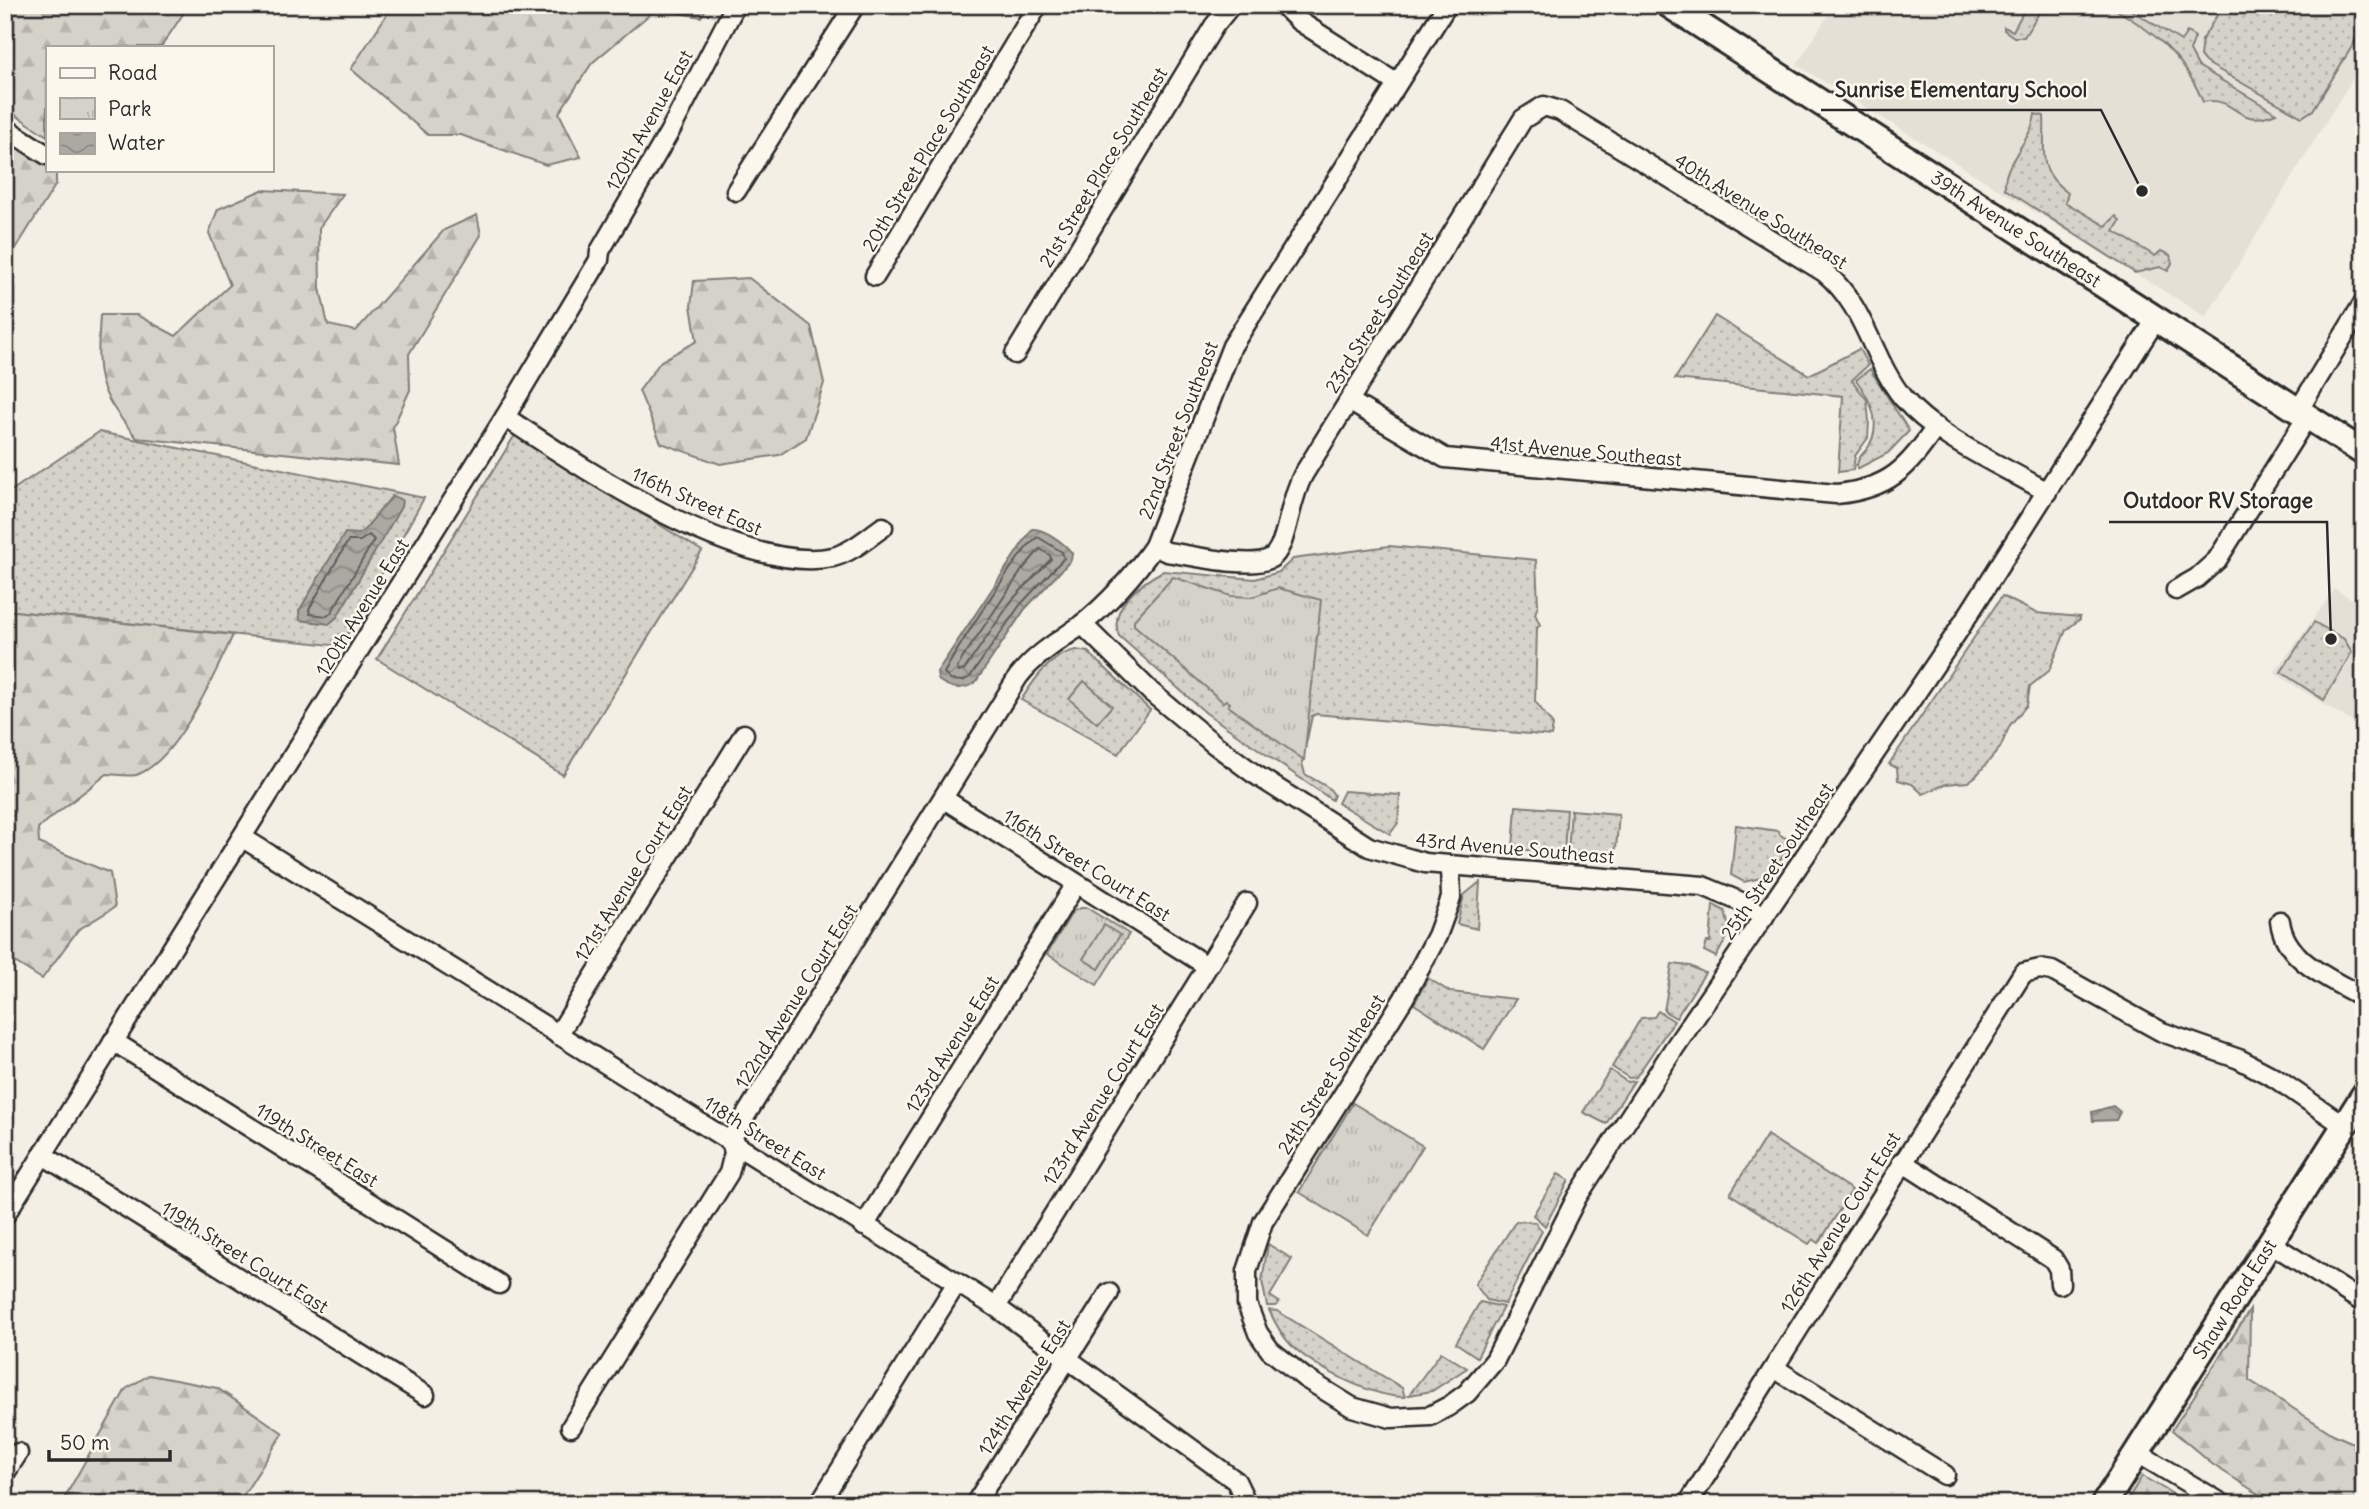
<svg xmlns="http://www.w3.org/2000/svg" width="2369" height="1509" font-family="Delius,sans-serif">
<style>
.built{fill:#e4e0d6}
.grass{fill:url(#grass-dots);stroke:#807e7a;stroke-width:2}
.forest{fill:url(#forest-firs);stroke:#807e7a;stroke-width:2}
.park{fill:url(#park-tufts);stroke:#807e7a;stroke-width:2}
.pitch{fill:#d5d2c9;stroke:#807e7a;stroke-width:2}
.water{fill:url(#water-waves);stroke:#787772;stroke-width:2}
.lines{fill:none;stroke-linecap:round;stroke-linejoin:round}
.shore{stroke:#5f5d5b;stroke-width:2}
.street-casing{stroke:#2b2b2b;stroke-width:23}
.secondary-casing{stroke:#2b2b2b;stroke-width:30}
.street{stroke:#fbf7ec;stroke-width:18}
.secondary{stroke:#fbf7ec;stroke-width:24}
.labels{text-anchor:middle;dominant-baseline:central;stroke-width:5;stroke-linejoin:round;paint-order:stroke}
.street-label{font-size:19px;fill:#2b2b2b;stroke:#fbf7ec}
.leader{fill:none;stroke:#2b2b2b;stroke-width:2.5}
.callout-dot{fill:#2b2b2b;stroke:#fbf7ec;stroke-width:2.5}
.callout-label{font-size:21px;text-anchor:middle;font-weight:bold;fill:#2b2b2b;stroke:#fbf7ec;stroke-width:5;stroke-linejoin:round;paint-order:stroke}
</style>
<defs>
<pattern id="grass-dots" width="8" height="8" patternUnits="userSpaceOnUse" patternTransform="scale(1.75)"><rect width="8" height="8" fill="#d5d2c9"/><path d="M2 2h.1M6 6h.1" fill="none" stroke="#b7b4ad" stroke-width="1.8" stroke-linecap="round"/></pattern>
<pattern id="forest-firs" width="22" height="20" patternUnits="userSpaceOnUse" patternTransform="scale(1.75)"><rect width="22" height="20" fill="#d5d2c9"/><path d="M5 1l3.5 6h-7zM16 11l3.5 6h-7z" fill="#b7b4ad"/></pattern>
<pattern id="park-tufts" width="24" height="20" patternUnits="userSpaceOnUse" patternTransform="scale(1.75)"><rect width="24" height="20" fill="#d5d2c9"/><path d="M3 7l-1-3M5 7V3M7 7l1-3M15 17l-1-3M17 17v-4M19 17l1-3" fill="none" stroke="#b7b4ad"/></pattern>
<pattern id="water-waves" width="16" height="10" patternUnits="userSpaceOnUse" patternTransform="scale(1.75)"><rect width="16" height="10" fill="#aca9a2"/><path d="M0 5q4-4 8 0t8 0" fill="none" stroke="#8c8a84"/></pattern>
</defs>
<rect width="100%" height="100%" fill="#f3efe4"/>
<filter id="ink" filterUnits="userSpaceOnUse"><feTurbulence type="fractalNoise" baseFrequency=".0143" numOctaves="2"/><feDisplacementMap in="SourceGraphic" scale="14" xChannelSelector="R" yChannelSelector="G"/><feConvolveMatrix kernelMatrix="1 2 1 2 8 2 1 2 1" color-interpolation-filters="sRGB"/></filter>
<g filter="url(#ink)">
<g class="built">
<polygon points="1834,5 2364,5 2364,60 2206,317 1797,65"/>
<polygon points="2335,589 2364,606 2364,729 2274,673"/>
</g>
<g class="grass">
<polygon points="2027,5 2044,5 2024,37 2014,37 2004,30 2004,27 2013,31"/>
<path d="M2108 5H2123L2181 41 2187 32 2195 37 2190 51 2198 66 2276 113C2235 130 2238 95 2203 102 2184 55 2152 30 2108 5Z"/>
<polygon points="2223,5 2364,5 2364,27 2313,110 2302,117 2205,62 2200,56 2202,40"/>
<path d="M2035 114 2044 116C2046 152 2035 169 2068 193L2065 202 2106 226 2116 216 2120 221 2114 231 2155 256 2161 251 2170 255 2172 263 2168 271 2160 267 2135 273 2005 189C2002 163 2032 141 2035 114Z"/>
<polygon points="1715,316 1809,375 1859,349 1868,365 1852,380 1867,400 1869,421 1868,438 1855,456 1853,470 1838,472 1843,396 1675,379"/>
<path d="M1870 369 1909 431 1888 453 1857 469C1856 457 1863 455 1869 446 1883 422 1869 397 1856 380Z"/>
<polygon points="99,432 424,498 341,646 5,610 5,495"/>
<polygon points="515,435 702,551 563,775 377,659"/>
<path d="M1389 546 1536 560 1538 605 1535 614 1540 625 1537 628 1535 701 1553 725 1551 736 1316 714 1312 716 1302 763 1305 774 1329 788 1334 795 1332 800 1206 713 1119 636C1107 608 1142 582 1163 571L1255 579 1279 572 1293 559Z"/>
<polygon points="2002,596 2036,613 2080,617 2080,619 2066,630 2049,671 2030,686 2027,705 2010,725 2000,748 1976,776 1968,782 1946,784 1923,794 1912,784 1898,780 1897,768 1889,764"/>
<polygon points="2314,622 2344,639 2352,652 2324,700 2281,672"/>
<path d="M1076 650 1088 652 1150 710 1118 754 1021 700C1034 680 1051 654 1076 650Z"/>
<polygon points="1344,791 1400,795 1398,823 1390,834 1338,803"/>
<polygon points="1516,806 1567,810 1564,853 1513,849"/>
<polygon points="1571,810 1619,814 1616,848 1610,857 1568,853"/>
<polygon points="1736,825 1778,831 1780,835 1793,842 1769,876 1744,882 1731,875"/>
<polygon points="1480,882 1477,929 1457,924 1464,895"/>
<polygon points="1713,905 1725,911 1730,932 1716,957 1704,951 1707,942 1710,942"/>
<polygon points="1672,964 1690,966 1705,973 1676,1018 1664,1011"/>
<polygon points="1428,978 1450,992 1516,999 1484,1049 1414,1004"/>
<polygon points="1658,1011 1674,1021 1636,1077 1629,1078 1612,1067 1641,1018 1654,1017"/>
<polygon points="1610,1070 1627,1082 1634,1081 1606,1124 1583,1112"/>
<polygon points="1767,1135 1852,1190 1819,1243 1813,1239 1809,1244 1730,1194"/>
<polygon points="1558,1174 1569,1180 1545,1226 1533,1215"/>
<polygon points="1516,1221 1535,1222 1542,1231 1505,1304 1487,1300 1475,1284"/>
<polygon points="1268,1244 1292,1259 1270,1296 1279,1302 1276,1306 1267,1306 1262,1281"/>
<polygon points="1480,1302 1503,1307 1477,1357 1456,1343"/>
<path d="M1269 1310 1277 1311 1402 1388 1405 1397C1372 1397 1317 1369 1292 1346 1282 1336 1275 1323 1269 1310Z"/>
<polygon points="1441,1352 1467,1368 1432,1391 1409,1395"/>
</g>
<g class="forest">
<polygon points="5,5 64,10 68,5 189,5 161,47 47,47 47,136 5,108"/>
<polygon points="393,5 708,5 701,17 656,9 592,63 559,113 581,157 546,165 461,135 428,135 351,69"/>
<polygon points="5,136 47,163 47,170 56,170 56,184 5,266"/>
<path d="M262 190 343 194 319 228 320 288 328 325 356 331 444 230 477 215 481 235 409 354 410 390 393 427 399 465 137 438C96 390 96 377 100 315H137L176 336 230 285 209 233 218 209Z"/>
<polygon points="749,278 811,326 824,383 806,438 779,455 720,464 661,443 639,391 661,361 697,341 691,306 694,281"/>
<path d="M5 610 233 635C215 673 179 757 139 774 131 778 116 774 107 774L38 828 39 843 110 873 115 907 78 930 42 979 5 956Z"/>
<polygon points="2250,1310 2249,1380 2333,1434 2364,1448 2364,1504 2274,1504 2212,1464 2172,1430"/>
<polygon points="149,1375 217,1388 283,1433 238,1504 61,1504 126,1389"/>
<polygon points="2142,1476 2190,1504 2125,1504"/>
</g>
<g class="park">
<polygon points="1173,577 1231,596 1252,597 1278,588 1321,600 1304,760 1228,706 1230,703 1226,700 1223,702 1134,625 1134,620"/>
<polygon points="1081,908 1087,908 1129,934 1097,985 1047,954 1073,911"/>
<polygon points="1353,1103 1423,1146 1368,1235 1299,1192"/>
</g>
<g class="pitch">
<polygon points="1084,681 1112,706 1097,723 1069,699"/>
<polygon points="1104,925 1120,935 1099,969 1083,959"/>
</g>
<g class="water">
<polygon points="392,496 402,500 401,507 337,617 329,624 300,620 299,611 345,533 358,534 365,529"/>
<path d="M1032 529C1044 528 1064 543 1072 553L1071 560 1025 609 975 683C961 691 951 689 938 680L937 672Z"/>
<polygon points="2113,1106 2120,1112 2116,1120 2093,1121 2092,1112"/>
</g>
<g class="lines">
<g class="shore">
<polygon points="369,535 374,540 331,613 327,616 310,614 309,609 348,541 360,541"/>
<path d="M1038 537 1062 552 1064 558 1020 605 970 677 963 681 950 680 944 673C956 651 1022 544 1038 537Z"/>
<polygon points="1040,549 1050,555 1051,559 1013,599 964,670 959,672 957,668 964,656 1022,570"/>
</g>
<defs>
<g id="street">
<polyline points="1283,5 1299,21 1396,83"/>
<polyline points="5,128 47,155"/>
<polyline points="736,191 855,5"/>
<polyline points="875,276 1038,5"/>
<polyline points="1015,354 1214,26 1231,5"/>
<path d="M1349 401 1445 458 1836 494C1889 489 1907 469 1936 427"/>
<polyline points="2298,411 2364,302"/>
<path d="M505 417C581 467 741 576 833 557 852 552 867 538 883 527"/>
<path d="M1154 546 1167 552C1190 555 1250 569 1269 559 1276 556 1279 548 1282 542 1290 519 1292 496 1303 475L1523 119 1544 106 1560 111 1824 272C1866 306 1871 358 1903 398 1936 438 2002 465 2047 492"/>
<polyline points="2176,590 2197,578 2217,560 2307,417"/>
<polyline points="1082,624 1151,692 1214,744 1253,773 1369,847 1425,863 1703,886 1739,901 1764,917"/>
<polyline points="944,799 1207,966"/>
<polyline points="243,838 996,1307 1236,1481 1247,1504"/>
<polyline points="1450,865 1451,898 1437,936 1404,998 1263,1222 1247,1271 1247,1304 1258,1333 1270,1350 1305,1378 1352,1407 1391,1418 1430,1416 1449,1406 1467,1393 1495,1360 1577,1197 1675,1047 1956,634 2155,321"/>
<path d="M2280 921C2285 962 2332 979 2364 998"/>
<polyline points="558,1035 744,734"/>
<polyline points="113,1041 499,1284"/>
<polyline points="43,1155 425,1395"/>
<polyline points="1902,1162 2053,1259 2059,1269 2060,1284"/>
<polyline points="5,1215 505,417 599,260 600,251 670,131 733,10"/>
<polyline points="864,1226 1076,884"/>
<polyline points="2272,1244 2364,1303"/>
<polyline points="996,1307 1247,903"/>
<polyline points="1774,1368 1945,1475"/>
<path d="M571 1427 729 1173 734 1153 731 1139 1018 677C1035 655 1057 642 1080 626 1107 605 1135 574 1154 546L1232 346 1447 5"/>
<polyline points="2136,1452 2223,1504"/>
<polyline points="5,1473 18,1453"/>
<polyline points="819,1504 956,1284"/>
<polyline points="975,1504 1109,1293"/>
<polyline points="1688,1504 2023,973 2040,969 2052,971 2162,1032 2239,1059 2275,1078 2342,1124"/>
</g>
<g id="secondary">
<path id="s1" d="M1669 5 2364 453"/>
<path id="s2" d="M2104 1504 2364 1095"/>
</g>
</defs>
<use href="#street" class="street-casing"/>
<use href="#secondary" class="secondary-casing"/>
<use href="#street" class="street"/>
<use href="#secondary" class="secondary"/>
</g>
</g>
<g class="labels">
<g class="street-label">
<text transform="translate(649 120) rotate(-61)">120th Avenue East</text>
<text transform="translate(928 148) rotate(-59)">20th Street Place Southeast</text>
<text transform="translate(1103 167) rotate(-59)">21st Street Place Southeast</text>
<text transform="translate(1761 211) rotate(32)">40th Avenue Southeast</text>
<text stroke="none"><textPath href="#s1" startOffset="413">39th Avenue Southeast</textPath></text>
<text transform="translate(1379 312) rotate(-58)">23rd Street Southeast</text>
<text transform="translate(1178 430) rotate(-69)">22nd Street Southeast</text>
<text transform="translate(1586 451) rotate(5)">41st Avenue Southeast</text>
<text transform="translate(697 501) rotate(24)">116th Street East</text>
<text transform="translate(362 607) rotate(-58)">120th Avenue East</text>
<text transform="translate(1515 848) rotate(5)">43rd Avenue Southeast</text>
<text transform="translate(1777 861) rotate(-56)">25th Street Southeast</text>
<text transform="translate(1087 865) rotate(32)">116th Street Court East</text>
<text transform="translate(633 873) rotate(-58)">121st Avenue Court East</text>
<text transform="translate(796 996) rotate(-58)">122nd Avenue Court East</text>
<text transform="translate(952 1044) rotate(-58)">123rd Avenue East</text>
<text transform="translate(1331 1074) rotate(-58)">24th Street Southeast</text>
<text transform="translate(1103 1094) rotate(-58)">123rd Avenue Court East</text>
<text transform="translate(765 1138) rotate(32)">118th Street East</text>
<text transform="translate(317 1145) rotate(32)">119th Street East</text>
<text transform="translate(1840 1222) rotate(-58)">126th Avenue Court East</text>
<text transform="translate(245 1257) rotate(32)">119th Street Court East</text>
<text stroke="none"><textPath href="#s2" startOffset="243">Shaw Road East</textPath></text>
<text transform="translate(1024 1387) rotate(-58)">124th Avenue East</text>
</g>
</g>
<path class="leader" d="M2142 191L2101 110H1821M2331 639L2327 522H2109"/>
<g class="callout-dot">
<circle cx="2142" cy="191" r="7"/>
<circle cx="2331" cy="639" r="7"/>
</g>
<g class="callout-label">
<text x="1961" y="97">Sunrise Elementary School</text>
<text x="2218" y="508">Outdoor RV Storage</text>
</g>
<rect width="2369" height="1509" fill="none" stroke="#fbf7ec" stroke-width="28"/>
<rect x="14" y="14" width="2341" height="1481" fill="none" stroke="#2b2b2b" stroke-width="2.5" filter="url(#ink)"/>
<rect x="46" y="46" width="228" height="126" fill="#fbf7ec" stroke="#a8a59f" stroke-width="2"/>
<rect x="60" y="68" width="35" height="10" fill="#fbf7ec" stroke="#a8a59f" stroke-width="2"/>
<text x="108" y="80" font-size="21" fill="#2b2b2b">Road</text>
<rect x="60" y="98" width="35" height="21" fill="url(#park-tufts)" stroke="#a8a59f" stroke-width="2"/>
<text x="108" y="116" font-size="21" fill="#2b2b2b">Park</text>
<rect x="60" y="133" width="35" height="21" fill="url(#water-waves)" stroke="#a8a59f" stroke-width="2"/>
<text x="108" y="150" font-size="21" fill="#2b2b2b">Water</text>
<path d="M49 1450v10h121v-10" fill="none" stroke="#2b2b2b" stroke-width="3.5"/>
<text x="60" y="1450" font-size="21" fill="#2b2b2b" stroke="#fbf7ec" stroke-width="5" paint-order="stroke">50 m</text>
</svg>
